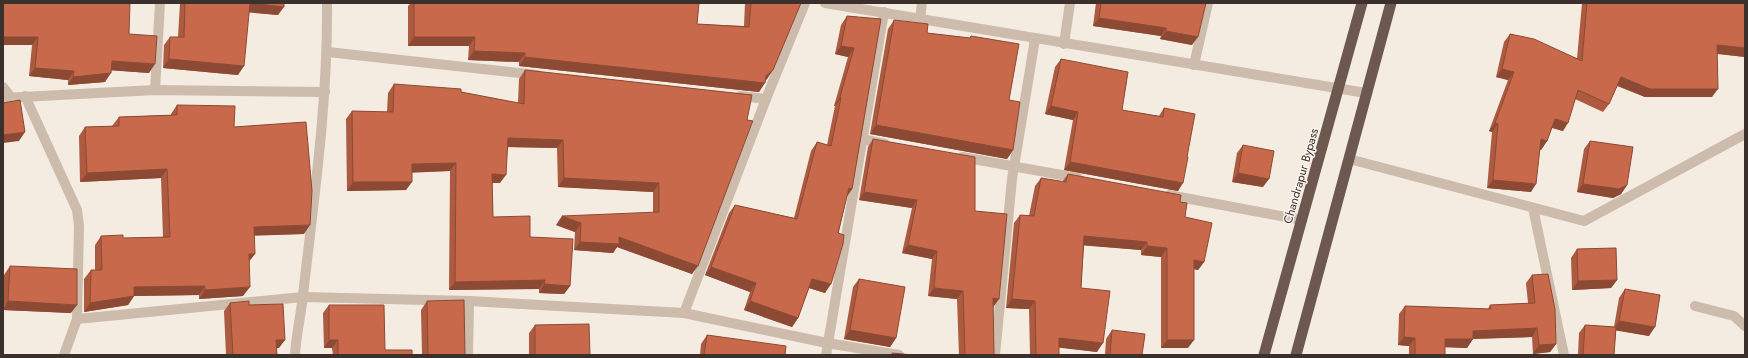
<svg xmlns="http://www.w3.org/2000/svg" width="1748" height="358" font-family="Jost,sans-serif">
<style>
.lines{fill:none;stroke-linecap:round;stroke-linejoin:round}
.minor{stroke:#cdbbac;stroke-width:10}
.trunk{stroke:#6c584f;stroke-width:11}
.wall{fill:#ac5a40}
.shaded-wall{fill:#8c4a34}
.building{fill:#c8694b;stroke:#8c4a34}
.labels{text-anchor:middle;dominant-baseline:central;stroke-width:3;stroke-linejoin:round;paint-order:stroke}
.street-label{font-size:12px;fill:#3b302b;stroke:#fbf5ee}
</style>
<rect width="100%" height="100%" fill="#f4ebe1"/>
<g class="lines">
<g class="minor">
<polyline points="825,3 1366,93"/>
<polyline points="920,19 922,3"/>
<polyline points="1064,44 1070,3"/>
<polyline points="328,52 537,75"/>
<polyline points="1194,65 1208,3"/>
<polyline points="3,87 11,97"/>
<polyline points="155,90 160,3"/>
<polyline points="25,96 77,210 79,226 77,319 64,355"/>
<polyline points="740,96 766,99"/>
<polyline points="3,98 155,90 325,92"/>
<polyline points="862,139 885,144"/>
<polyline points="962,157 1078,178"/>
<polyline points="1349,159 1584,221 1745,134"/>
<polyline points="1169,195 1302,220"/>
<polyline points="1533,208 1564,355"/>
<polyline points="1695,306 1734,316 1745,326"/>
<polyline points="684,313 766,99 805,3"/>
<polyline points="77,319 303,297 469,301 684,313 827,343 899,355"/>
<path d="M295 355C296 335 301 315 303 295 314 198 328 101 327 3"/>
<polyline points="468,355 469,301"/>
<polyline points="826,355 884,12"/>
<polyline points="995,355 1012,179 1035,39"/>
</g>
<g class="trunk">
<polyline points="1264,355 1362,3"/>
<polyline points="1296,355 1391,3"/>
</g>
</g>
<g class="wall">
<polygon points="3,3 129,34 149,73 111,70 105,82 68,85 68,80 29,76 32,45 3,45"/>
<polygon points="180,3 284,3 278,15 249,12 238,75 163,68 164,45 170,37 178,37"/>
<polygon points="411,3 699,3 697,24 744,26 745,3 801,3 773,70 766,80 759,92 519,66 519,62 468,60 469,46 408,46 408,6"/>
<polygon points="1096,3 1206,3 1192,45 1160,39 1161,36 1093,26"/>
<polygon points="1582,3 1745,3 1745,57 1717,54 1712,97 1645,97 1617,86 1609,104 1603,112 1575,99 1563,131 1552,128 1547,141 1541,150 1540,149 1531,192 1487,188 1492,132 1489,131 1508,80 1496,77 1504,42 1510,34 1577,59"/>
<polygon points="847,16 881,19 852,189 847,196 825,293 809,288 798,318 792,327 744,310 750,292 705,275 729,213 735,205 794,218 811,151 817,142 827,145 835,106 834,106 848,57 835,54 841,25"/>
<polygon points="894,20 927,33 970,38 971,36 1009,100 1013,150 1007,159 870,134 888,29"/>
<polygon points="1061,59 1122,110 1159,116 1164,108 1187,157 1178,191 1064,170 1073,120 1045,114 1055,67"/>
<polygon points="525,70 752,95 692,274 617,247 613,253 574,250 575,232 556,225 653,213 653,192 558,187 557,148 508,147 500,183 492,183 493,217 530,237 570,286 564,294 539,293 539,289 449,290 450,171 412,172 406,190 347,191 346,119 352,111 387,112 388,93 394,84 461,92 518,103 519,79"/>
<polygon points="177,105 234,127 304,234 254,235 243,296 199,299 199,295 134,296 128,305 84,312 84,279 91,270 95,270 95,245 101,236 123,238 163,237 161,178 80,182 79,136 85,127 112,126 119,117 171,115 171,114"/>
<polygon points="873,139 975,211 999,299 993,307 994,355 959,355 957,299 928,296 932,259 902,253 912,208 859,200 868,147"/>
<polygon points="1590,141 1627,185 1621,194 1613,198 1577,192 1584,149"/>
<polygon points="1243,145 1263,187 1232,182 1237,153"/>
<polygon points="1068,174 1180,202 1185,217 1204,262 1198,270 1194,269 1188,348 1161,348 1161,257 1141,255 1141,250 1084,245 1081,288 1097,352 1059,347 1059,355 1030,355 1029,309 1006,308 1014,223 1020,215 1029,216 1035,186 1041,178 1062,182"/>
<polygon points="1577,249 1617,280 1611,288 1572,290 1571,258"/>
<polygon points="10,266 71,313 3,310 4,275"/>
<polygon points="1532,275 1556,344 1550,352 1533,354 1532,337 1473,339 1467,348 1445,347 1445,355 1409,355 1409,346 1398,345 1399,314 1405,306 1488,309 1490,305 1528,303 1526,283"/>
<polygon points="859,279 896,338 890,347 844,339 853,287"/>
<polygon points="1625,289 1649,336 1616,330 1614,355 1578,355 1579,333 1585,325 1614,327 1619,298"/>
<polygon points="427,301 465,355 422,355 421,310"/>
<polygon points="230,303 249,305 279,348 276,348 277,355 226,355 224,311"/>
<polygon points="329,305 385,350 412,355 333,355 332,348 324,348 323,313"/>
<polygon points="535,325 590,355 529,355 529,333"/>
<polygon points="1112,330 1142,355 1105,355 1106,339"/>
<polygon points="707,335 785,355 700,355 701,344"/>
</g>
<g class="shaded-wall">
<polygon points="250,3 284,7 278,15 244,12"/>
<polygon points="1099,18 1166,28 1161,36 1093,26"/>
<polygon points="1166,31 1198,37 1192,45 1160,39"/>
<polygon points="3,37 38,37 32,45 3,45"/>
<polygon points="414,37 475,37 469,46 408,46"/>
<polygon points="1717,45 1745,48 1745,57 1712,53"/>
<polygon points="841,46 854,48 848,57 835,54"/>
<polygon points="474,51 525,53 519,62 468,60"/>
<polygon points="525,57 766,76 773,70 767,79 762,83 765,83 759,92 519,66"/>
<polygon points="169,59 244,66 238,75 163,68"/>
<polygon points="112,61 155,64 149,73 106,70"/>
<polygon points="35,68 74,71 68,80 29,76"/>
<polygon points="1502,69 1514,72 1508,80 1496,77"/>
<polygon points="111,73 105,82 68,85 73,77"/>
<polygon points="1621,77 1718,89 1712,97 1645,97 1616,85"/>
<polygon points="840,97 841,98 835,106 834,106"/>
<polygon points="1051,106 1078,112 1073,120 1045,114"/>
<polygon points="1555,119 1568,123 1563,131 1550,127"/>
<polygon points="1495,123 1498,124 1492,132 1489,131"/>
<polygon points="876,125 1013,150 1007,159 870,134"/>
<polygon points="25,132 19,141 3,143 3,135"/>
<polygon points="508,138 563,140 557,148 502,147"/>
<polygon points="1541,139 1547,141 1541,150 1535,147"/>
<polygon points="1070,162 1183,183 1178,191 1064,170"/>
<polygon points="456,163 450,171 406,173 412,164"/>
<polygon points="167,169 161,178 80,182 87,173"/>
<polygon points="1238,173 1269,179 1263,187 1232,182"/>
<polygon points="492,174 506,175 500,183 486,183"/>
<polygon points="564,178 659,183 653,192 558,187"/>
<polygon points="1493,180 1536,184 1531,192 1487,188"/>
<polygon points="353,182 412,182 406,190 347,191"/>
<polygon points="1583,184 1627,185 1621,194 1613,198 1577,192"/>
<polygon points="849,188 852,189 846,198"/>
<polygon points="864,192 917,200 912,208 859,200"/>
<polygon points="562,216 581,223 575,232 556,225"/>
<polygon points="310,225 304,234 248,236 254,227"/>
<polygon points="1084,236 1147,242 1141,250 1078,245"/>
<polygon points="619,237 698,266 692,274 617,247 613,253 574,250 580,242"/>
<polygon points="908,245 937,251 932,259 902,253"/>
<polygon points="1147,246 1167,248 1161,257 1141,255"/>
<polygon points="249,254 255,254 248,263"/>
<polygon points="1194,260 1204,262 1198,270 1188,268"/>
<polygon points="711,267 756,283 750,292 705,275"/>
<polygon points="812,279 831,284 825,293 806,287"/>
<polygon points="545,280 539,289 449,290 455,282"/>
<polygon points="1617,280 1611,288 1572,290 1578,281"/>
<polygon points="544,284 570,286 564,294 539,293"/>
<polygon points="205,286 199,295 134,296 128,305 84,312 90,303 134,287"/>
<polygon points="250,287 243,296 199,299 205,290"/>
<polygon points="934,288 963,291 957,299 928,296"/>
<polygon points="993,298 999,299 993,307"/>
<polygon points="1012,299 1035,301 1029,309 1006,308"/>
<polygon points="8,301 77,305 71,313 3,310"/>
<polygon points="750,301 798,318 792,327 744,310"/>
<polygon points="1619,321 1655,327 1649,336 1613,330"/>
<polygon points="1537,328 1532,337 1467,339 1473,331"/>
<polygon points="850,330 896,338 890,347 844,339"/>
<polygon points="1404,337 1415,338 1409,346 1398,345"/>
<polygon points="1059,338 1103,343 1097,352 1053,347"/>
<polygon points="1445,339 1473,339 1467,348 1439,347"/>
<polygon points="276,340 285,340 279,348 270,349"/>
<polygon points="329,340 338,340 332,348 324,348"/>
<polygon points="1167,340 1194,340 1188,348 1161,348"/>
<polygon points="1556,344 1550,352 1533,354 1539,345"/>
</g>
<g class="building">
<polygon points="3,3 130,3 129,34 157,36 155,64 112,61 111,73 73,77 74,71 35,68 38,37 3,37"/>
<polygon points="185,3 284,3 284,7 250,3 244,66 169,59 170,37 184,37"/>
<polygon points="414,3 699,3 697,24 749,27 751,3 801,3 773,70 766,76 765,83 525,57 525,53 474,51 475,37 414,37"/>
<polygon points="1101,3 1206,3 1198,37 1166,31 1166,28 1099,18"/>
<polygon points="1587,3 1745,3 1745,48 1717,45 1718,89 1650,89 1621,77 1609,104 1578,90 1568,123 1555,119 1547,141 1541,139 1536,184 1493,180 1498,124 1495,123 1514,72 1502,69 1510,34 1534,39 1582,61"/>
<polygon points="847,16 881,19 852,189 849,188 838,233 844,235 843,244 831,284 812,279 798,318 750,301 756,283 711,267 735,205 797,219 817,142 831,146 841,98 840,97 854,48 841,46"/>
<polygon points="894,20 928,24 927,33 970,38 971,36 1019,44 1009,100 1020,102 1013,150 876,125"/>
<polygon points="1061,59 1128,72 1122,110 1163,117 1164,108 1195,114 1187,157 1188,157 1183,183 1070,162 1078,112 1051,106"/>
<polygon points="525,70 752,95 747,120 753,121 752,123 698,266 619,237 619,244 580,242 581,223 562,216 659,212 659,183 564,178 563,140 508,138 506,175 492,174 493,217 530,216 530,237 573,239 570,286 544,284 545,280 455,282 456,163 412,164 412,182 353,182 352,111 393,112 394,84 461,89 461,92 524,104"/>
<polygon points="20,100 25,132 3,135 3,103"/>
<polygon points="177,105 235,106 234,127 306,122 312,191 310,225 254,227 255,254 249,254 250,287 205,290 205,286 134,287 134,296 90,303 91,270 102,270 101,236 123,235 123,238 170,237 167,169 87,173 85,127 119,126 119,117 177,115"/>
<polygon points="873,139 975,157 975,211 1007,214 999,299 993,298 994,355 965,355 963,291 934,288 937,251 908,245 917,200 864,192"/>
<polygon points="1590,141 1633,147 1627,185 1619,189 1583,184"/>
<polygon points="1243,145 1274,151 1269,179 1238,173"/>
<polygon points="1068,174 1181,195 1180,202 1187,203 1185,217 1212,223 1204,262 1194,260 1194,340 1167,340 1167,248 1147,246 1147,242 1084,236 1081,288 1110,291 1103,343 1059,338 1059,355 1036,355 1035,301 1012,299 1020,215 1034,216 1041,178 1066,182"/>
<polygon points="1616,248 1617,280 1578,281 1577,249"/>
<polygon points="10,266 77,269 77,305 8,301"/>
<polygon points="1548,274 1555,309 1556,344 1539,345 1537,328 1473,331 1473,339 1445,339 1445,355 1415,355 1415,338 1404,337 1405,306 1491,309 1490,305 1535,303 1532,275"/>
<polygon points="859,279 905,287 896,338 850,330"/>
<polygon points="1625,289 1660,295 1655,327 1619,321"/>
<polygon points="464,300 465,355 428,355 427,301"/>
<polygon points="249,301 249,305 283,304 285,340 276,340 277,355 233,355 230,303"/>
<polygon points="329,305 384,305 385,350 412,350 412,355 338,355 338,340 329,340"/>
<polygon points="589,324 590,355 535,355 535,325"/>
<polygon points="1585,325 1616,327 1614,355 1583,355"/>
<polygon points="1112,330 1145,334 1142,355 1110,355"/>
<polygon points="707,335 786,346 785,355 704,355"/>
<polygon points="892,353 913,355 892,355"/>
</g>
<g class="labels">
<g class="street-label">
<text transform="translate(1301 176) rotate(-74)">Chandrapur Bypass</text>
</g>
</g>
<rect width="1748" height="358" fill="none" stroke="#3b302b" stroke-width="8"/>
</svg>
